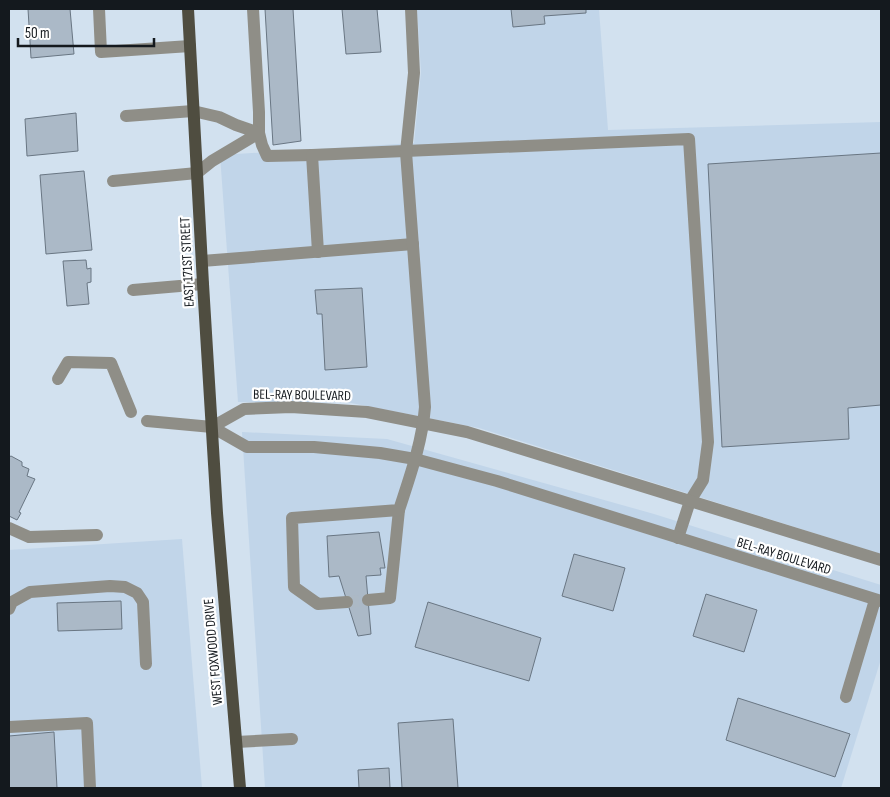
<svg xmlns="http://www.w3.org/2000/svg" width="890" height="797" font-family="'Sofia Sans Condensed',sans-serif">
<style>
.built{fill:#c1d5e9}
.building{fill:#abb9c7;stroke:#697683}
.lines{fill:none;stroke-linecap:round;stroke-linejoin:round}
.minor-tunnel{stroke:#acb9c5;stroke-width:12;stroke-dasharray:12 6;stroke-linecap:butt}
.minor{stroke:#8f8e87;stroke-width:12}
.major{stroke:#4f4d40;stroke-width:12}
.labels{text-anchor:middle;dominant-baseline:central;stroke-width:4.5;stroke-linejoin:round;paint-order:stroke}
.street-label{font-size:14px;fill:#14191e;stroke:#fff}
</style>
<rect width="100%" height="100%" fill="#d2e1ef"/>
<g class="built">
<polygon points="417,9 599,9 608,130 881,122 881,554 479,428 346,402 238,402 220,155 414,143 421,72"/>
<polygon points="242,432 387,439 654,514 881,585 881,659 841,788 265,788"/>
<polygon points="182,539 202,788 9,788 9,550"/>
</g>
<g class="building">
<polygon points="28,9 70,9 74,54 31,58"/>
<polygon points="265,9 293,9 301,141 273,145"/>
<polygon points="342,9 377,9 381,52 346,54"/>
<polygon points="511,9 586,9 586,13 544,16 545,24 513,27"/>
<polygon points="76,113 78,151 27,156 25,119"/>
<polygon points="881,153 881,405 848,408 849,439 722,447 708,164"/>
<polygon points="84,171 92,250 46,254 40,175"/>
<polygon points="86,260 87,269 91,268 91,282 87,283 89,304 67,306 63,261"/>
<polygon points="362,288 367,367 325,370 322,314 317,314 315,290"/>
<polygon points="11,456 22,462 22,466 29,469 27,476 35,479 19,512 21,513 17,520 9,516 9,457"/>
<polygon points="379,532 385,568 380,568 381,575 366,576 371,634 358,636 339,576 329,577 327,536"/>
<polygon points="574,554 625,568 613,611 562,596"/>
<polygon points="706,594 757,610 744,652 693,636"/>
<polygon points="121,601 122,629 58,631 57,603"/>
<polygon points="428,602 541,638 529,681 415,647"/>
<polygon points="738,698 850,734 835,777 726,740"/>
<polygon points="453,719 458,788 402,788 398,723"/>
<polygon points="54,732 57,788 9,788 9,736"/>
<polygon points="389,768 390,788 359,788 358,770"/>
</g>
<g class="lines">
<polyline class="minor-tunnel" points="347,602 368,600"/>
<g class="minor">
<polyline points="99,9 101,52 190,46"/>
<polyline points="253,9 259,112 259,133 262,145 267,156 312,155"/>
<polyline points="113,181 197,173 212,161 259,133 236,125 219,117 193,111 126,116"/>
<polyline points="318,252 312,155 689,139 708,442 703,480 690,501 678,538"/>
<polyline points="202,261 413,244"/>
<polyline points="133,290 203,284"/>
<polyline points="58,379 68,362 111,363 131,412"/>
<polyline points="147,421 212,427 247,447 314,447 380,453 415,459 497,481 881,601"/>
<polyline points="212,427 244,409 291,407 367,412 467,432 881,560"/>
<polyline points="9,528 29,537 97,535"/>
<polyline points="368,600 390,598 399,510"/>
<path d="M347 602 318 604 294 587 292 518 399 510C410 476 422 443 425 407L406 152 414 73 411 9"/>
<polyline points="9,609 12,602 30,592 110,586 125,587 137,593 143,602 146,664"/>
<polyline points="846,697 875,600"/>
<polyline points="9,727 87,723 90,788"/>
<polyline points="236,742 292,739"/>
</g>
<polyline class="major" points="188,9 203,284 217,513 240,788"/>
</g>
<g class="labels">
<g class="street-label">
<text transform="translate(187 262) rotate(-93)">EAST 171ST STREET</text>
<text transform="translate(302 395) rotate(1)">BEL-RAY BOULEVARD</text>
<text transform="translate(784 556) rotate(17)">BEL-RAY BOULEVARD</text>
<text transform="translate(213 652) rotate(-95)">WEST FOXWOOD DRIVE</text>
</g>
</g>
<rect width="890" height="797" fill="none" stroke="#14191e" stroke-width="20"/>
<path d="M18 38v8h136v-8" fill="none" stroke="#14191e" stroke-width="2.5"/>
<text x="25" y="38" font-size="15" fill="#14191e" stroke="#ffffff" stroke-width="4" paint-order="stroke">50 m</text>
</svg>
